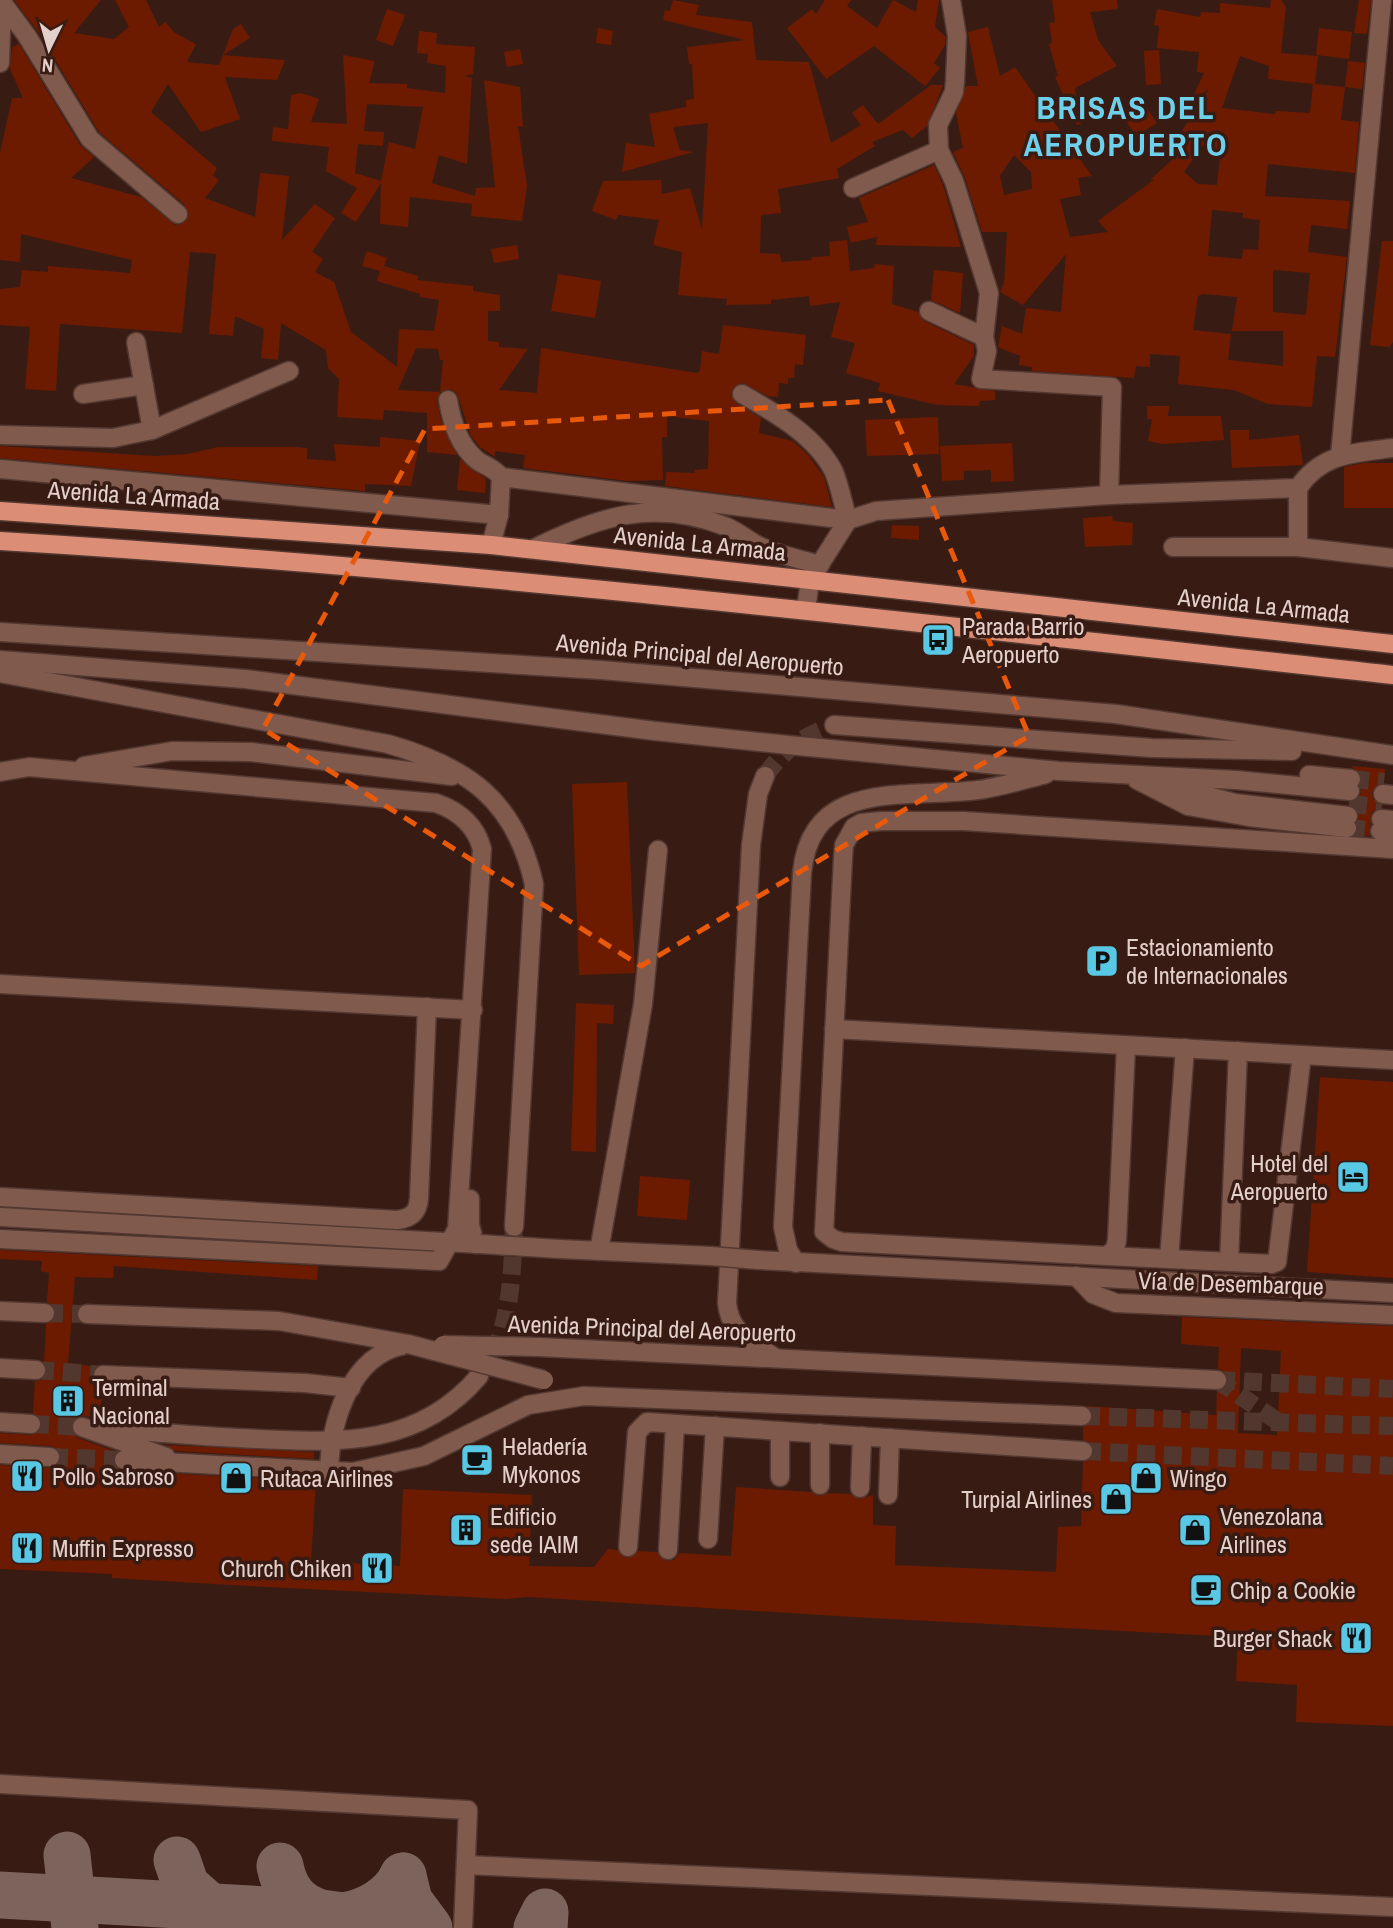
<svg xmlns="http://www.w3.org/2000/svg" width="1393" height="1928" font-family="'Archivo Narrow',sans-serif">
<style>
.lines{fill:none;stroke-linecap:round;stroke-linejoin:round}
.taxiway{stroke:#7c645c;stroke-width:47}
.building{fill:#6d1b00;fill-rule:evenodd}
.minor-tunnel{stroke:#52372f;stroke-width:18;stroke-dasharray:18 9;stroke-linecap:butt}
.minor-casing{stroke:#533931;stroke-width:21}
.major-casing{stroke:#533931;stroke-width:21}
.minor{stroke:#815a4e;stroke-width:18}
.major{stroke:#dc8d76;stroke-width:18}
.minor-bridge-casing{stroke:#533931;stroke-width:21;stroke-linecap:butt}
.minor-bridge{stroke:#815a4e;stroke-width:18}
.marked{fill:none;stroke:#e8590c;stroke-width:5;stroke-dasharray:14 9;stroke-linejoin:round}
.labels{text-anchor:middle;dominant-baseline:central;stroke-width:7;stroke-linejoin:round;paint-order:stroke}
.street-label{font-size:24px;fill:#e3d0ca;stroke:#381c14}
.poi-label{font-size:24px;fill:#e3d0ca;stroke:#381c14;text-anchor:start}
.district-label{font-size:32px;font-weight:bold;letter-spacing:2px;fill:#6ed1ec;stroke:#381c14}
</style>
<rect width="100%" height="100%" fill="#381c14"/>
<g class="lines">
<g class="taxiway">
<polyline points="67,1855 75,1928"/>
<polyline points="177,1860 186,1886 210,1907 196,1915"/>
<path d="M280 1866C285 1891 297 1906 321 1913"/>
<polyline points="403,1876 409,1901 429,1928"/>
<polyline points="0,1895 321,1913 344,1916 388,1928"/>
<path d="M344 1916C368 1912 393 1898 403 1876"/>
<polyline points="537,1928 545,1912 544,1928"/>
</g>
</g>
<g class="building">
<polygon points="14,0 101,0 74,33 114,39 129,27 115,0 146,0 159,27 165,22 175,33 196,44 187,62 219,65 223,55 285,60 277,80 225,77 240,119 201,132 168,84 151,112 217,168 213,175 219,180 205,198 255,217 260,173 289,176 282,240 315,204 335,218 312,252 323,259 315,272 334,282 351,332 397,367 399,329 434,331 439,300 420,297 420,294 377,281 380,271 362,266 367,251 387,258 384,266 418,276 417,280 473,286 473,291 500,295 500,311 488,311 488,341 499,342 499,347 528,349 499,390 537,393 541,348 697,373 700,371 702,351 719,354 723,325 806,335 803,365 795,364 794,378 788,378 788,384 779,383 778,397 768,396 743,383 736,385 731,395 736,403 761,418 759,433 793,441 808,455 824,477 832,507 665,486 666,472 695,473 694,470 708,469 709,421 667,416 667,437 662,437 663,480 628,481 523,468 525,455 495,451 495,457 480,447 471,436 457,393 451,389 440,392 443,360 440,360 438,349 416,348 398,390 440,392 437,401 441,420 457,455 427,452 427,413 384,410 383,420 337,417 339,379 328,368 326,350 281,323 278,360 261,358 264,329 235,316 233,336 209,334 216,254 190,252 182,333 60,324 56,391 25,389 30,327 0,325 0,289 20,287 22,270 48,272 48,266 130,273 132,260 21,234 20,262 0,260 0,153 12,98 23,98 10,69 12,47 19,44 80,145 94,157 71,178 141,197 175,225 182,224 189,215 185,205 99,132 37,30"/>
<polygon points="673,0 699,5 696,15 752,22 756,60 809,62 831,143 861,125 852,113 863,105 878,124 931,85 943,85 927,126 912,138 903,130 872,142 875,146 837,169 839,178 778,189 781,213 761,215 760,253 780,254 781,262 812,260 811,257 830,256 829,242 847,240 850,271 874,268 875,264 894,266 892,304 918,312 924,321 974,345 974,356 954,384 995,391 995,400 980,401 979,406 937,405 878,391 880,383 846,373 855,343 831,337 840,302 810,306 809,296 771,300 771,304 726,305 727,299 678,295 682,252 653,245 659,220 618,215 616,220 592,211 603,181 661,180 662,194 690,188 702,230 708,123 673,127 680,150 693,152 622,172 626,143 655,147 649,114 686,107 686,100 694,99 692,64 689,64 687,47 745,40 663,20 665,10 670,11"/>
<polygon points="825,0 851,0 847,6 877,28 893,0 916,12 918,0 939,0 935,27 946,37 945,45 934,63 940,68 925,86 874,46 826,79 787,28 812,9 816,14"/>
<polygon points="1052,0 1117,0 1118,9 1090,12 1098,40 1117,66 1075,88 1081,124 1077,125 1055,77 1058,76 1049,44 1052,43 1049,23 1055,22"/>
<path d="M1271 0H1281L1286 7 1281 53 1318 56 1315 84 1345 87 1341 120 1359 122 1355 173 1268 164 1265 196 1350 201 1347 229 1311 225 1308 252 1347 257 1335 357 1317 356 1312 407 1268 404 1234 390 1178 384 1180 356 1150 354V367L1136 366 1134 378 1032 371V367L1019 365 1020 356 998 347 1002 326 1022 334 1026 308 1061 312 1066 254 1023 305 1000 292 1004 284 1007 232H982L965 178 953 152 963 148 956 113 966 86H978L968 32 988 27 1000 76 1015 67 1092 176 1078 178 1081 195 1060 199 1070 237 1108 232 1098 221 1155 179 1150 180 1173 159 1168 155 1184 134 1181 132 1209 89 1191 101 1204 73 1197 72 1199 52 1157 48 1159 26 1154 25 1157 9 1200 17 1201 12 1220 13V3L1270 8ZM1240 56 1269 66 1268 79 1313 84 1310 113 1276 111 1275 114 1222 108ZM1202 146 1220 157 1217 185 1198 184 1184 172ZM1014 155 1031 172 1032 189 1004 195 1000 176ZM1212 210 1243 213V218L1260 220 1258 250 1243 249 1242 259 1208 256ZM1273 270 1310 273 1306 315 1273 312ZM1203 294 1237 297 1232 331H1283V366L1228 360 1231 334 1193 330 1198 296Z"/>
<polygon points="1359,0 1371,0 1367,34 1354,33"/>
<polygon points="387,9 405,15 393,46 376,40"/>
<polygon points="241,24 250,38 223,55 233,29"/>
<polygon points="598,28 613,31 611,45 596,43"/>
<polygon points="1319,28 1352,32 1349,59 1316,55"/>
<path d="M419 31 437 33 436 44 475 47 473 74 464 76 472 78 467 164 439 155 432 183 475 196 476 188 495 187 484 80 520 87 523 127 518 126 527 186 522 221 471 216 472 204 410 197 408 227 380 224 381 183 356 222 341 213 357 188 326 171 329 147 272 141 273 127 288 129 291 95 301 93 319 99 311 122 347 124 343 55 375 61 369 83 407 84V88L445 93 446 66 427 63 428 54 417 53ZM367 104 423 107 415 149 389 142 381 181 355 173 358 144 383 146 384 132 364 131Z"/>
<polygon points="520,49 523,64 507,67 504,52"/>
<polygon points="1159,50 1161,84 1146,85 1144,51"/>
<polygon points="1348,61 1365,63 1362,89 1345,87"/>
<polygon points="1146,107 1157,123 1136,136 1126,121"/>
<polygon points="934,165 943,185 961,247 876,245 877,237 851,243 847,227 868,222 859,198"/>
<polygon points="1382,241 1393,241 1393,342 1389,347 1370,345"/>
<polygon points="517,245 519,259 494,263 491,249"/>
<polygon points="934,270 963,273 960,313 931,300"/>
<polygon points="558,274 601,281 595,318 551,311"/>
<polygon points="1147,406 1169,406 1168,416 1221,416 1224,440 1163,444 1148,441 1152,419 1147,419"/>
<polygon points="938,417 939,454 867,456 865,420"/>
<polygon points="1230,430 1249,430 1249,440 1299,435 1303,465 1232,468"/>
<polygon points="380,437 420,441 411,486 365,484 365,491 0,458 0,446 154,456 188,454 218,447 295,447 307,448 307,459 336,461 334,444 380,447"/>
<polygon points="1012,443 1014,481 991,482 991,470 964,471 964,480 942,481 940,446"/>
<polygon points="460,459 486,479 485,493 457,490"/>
<polygon points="1363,463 1393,463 1393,508 1344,508 1344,467"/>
<polygon points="1112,516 1113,521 1133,523 1132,545 1085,547 1083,518"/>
<polygon points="892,525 919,526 919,540 891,538"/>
<polygon points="1352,766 1385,769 1384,783 1378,784 1372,792 1373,799 1382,805 1371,813 1370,836 1356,835 1359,812 1349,802 1360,797 1362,779"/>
<polygon points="627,782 635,973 579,975 572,784"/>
<polygon points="576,1003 614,1005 613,1024 597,1023 596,1152 571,1151"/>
<polygon points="1320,1077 1393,1082 1393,1278 1307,1272"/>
<polygon points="640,1176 690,1180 687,1220 637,1216"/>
<path d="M0 1250 318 1266 317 1280 114 1266 113 1278 75 1277 68 1363 96 1367 93 1380 103 1386 100 1417 79 1416 72 1423 71 1430 78 1438 117 1452 114 1465 123 1471 316 1481 311 1561 400 1566 403 1489 532 1495 529 1566 594 1567 608 1549 617 1550 628 1558 638 1551 657 1552 667 1561 674 1560 679 1553 731 1556 736 1487 811 1492 819 1496 828 1493 850 1494 859 1499 873 1495V1525L896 1526 895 1565 1056 1572 1058 1527 1081 1526 1083 1462 1092 1458 1094 1451 1090 1442 1083 1440V1427L1091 1423 1093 1417 1088 1406 1216 1415 1217 1391 1226 1387 1228 1380 1224 1371 1218 1369 1219 1347 1181 1344 1182 1317 1393 1326V1726L1296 1722 1297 1685 1236 1681 1238 1637 871 1618 528 1597 506 1599 249 1586 112 1578V1574L0 1569V1465L50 1468 59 1464 61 1457 60 1451 51 1446 0 1443V1433L31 1435 41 1430V1420L33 1413 35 1381 42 1380 47 1371 44 1362 46 1324 54 1320 56 1313 55 1307 47 1302 49 1273 41 1271 42 1261 0 1259ZM1241 1348 1281 1351 1277 1435 1238 1433Z"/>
<polygon points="165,1445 314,1452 314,1459 176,1451"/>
</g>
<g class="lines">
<g class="minor-tunnel">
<path d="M765 776C784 749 803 736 834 725"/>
<polyline points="1351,779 1384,782"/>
<polyline points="1349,804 1382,807"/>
<polyline points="1347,828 1380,831"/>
<polyline points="45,1313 87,1314"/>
<polyline points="36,1370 103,1375"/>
<path d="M479 1376C511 1337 512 1276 514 1227"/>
<polyline points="1217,1380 1393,1389"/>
<polyline points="1217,1380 1277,1421"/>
<polyline points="1082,1416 1393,1426"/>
<polyline points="31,1424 97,1428"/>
<polyline points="1083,1451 1393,1466"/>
<polyline points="50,1457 124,1460"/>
</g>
<defs>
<g id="minor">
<polyline points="951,0 957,36 955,81 954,92 938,125 939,150 954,181 989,293 984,337 987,351 981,379 1112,387 1109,495"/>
<polyline points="4,5 27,36 90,139 178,214"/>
<polyline points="0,63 2,0"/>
<polyline points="853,188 939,150"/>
<polyline points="929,311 984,337"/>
<polyline points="136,342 152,430"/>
<polyline points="83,394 144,385"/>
<path d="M448 400C452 423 459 446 478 461 487 467 494 468 501 477L499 515 491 545"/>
<polyline points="0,435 113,438 152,430 289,371"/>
<polyline points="1340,456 1382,0"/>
<polyline points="0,469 499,515"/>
<path d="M501 477 848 520C843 504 840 487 834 472 816 436 775 413 742 394"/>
<polyline points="1298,488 1298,547 1393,558"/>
<polyline points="1173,547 1298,547"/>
<path d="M533 549C599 516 654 498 727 527 738 532 748 540 759 546 778 555 800 559 820 565"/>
<path d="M806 610 810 580 848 520 876 511 1109 495 1298 488C1322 453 1354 453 1393 448"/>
<polyline points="0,632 601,670 1116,714 1393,755"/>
<polyline points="0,660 245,679 655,731 788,745 1059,771 1236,780 1350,791"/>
<path d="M0 673 388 744C468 767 515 800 534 884L514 1227"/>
<polyline points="834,725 1152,748 1292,751"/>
<polyline points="84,766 172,751 251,752 452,776"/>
<path d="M0 772 29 767 436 803C459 811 476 826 482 849L457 1229 439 1261 0 1239"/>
<polyline points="1309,775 1351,779"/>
<path d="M765 776 758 794 751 845 727 1303C730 1334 752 1341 774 1357"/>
<polyline points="1137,780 1188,806 1249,817 1347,828"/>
<polyline points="1165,785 1235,803 1348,816"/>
<polyline points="1383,794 1393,795"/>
<polyline points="1381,819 1393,820"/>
<polyline points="1380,831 1393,832"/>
<polyline points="0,984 473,1010"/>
<polyline points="834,1029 1393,1060"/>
<polyline points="1126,1046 1117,1240 1115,1249 1107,1256 842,1242 833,1239 824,1232 843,858 844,845 854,827 861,823 881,821 963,821 1393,849"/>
<path d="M0 1197 397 1220C411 1218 418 1213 419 1198L427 1007"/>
<polyline points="470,1199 470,1225 475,1244"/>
<polyline points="0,1217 480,1244"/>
<polyline points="559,1249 711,1256"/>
<polyline points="599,1251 643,1004 658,850"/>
<polyline points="1107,1256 1272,1264 1277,1262 1302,1055"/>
<polyline points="1169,1259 1185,1048"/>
<polyline points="758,1260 1393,1293"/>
<polyline points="1229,1262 1238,1051"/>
<path d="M796 1263 788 1250 783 1227 802 873C811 777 907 799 978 790 1000 787 1023 780 1046 774"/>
<polyline points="1076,1276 1093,1294 1116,1303 1393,1315"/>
<polyline points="0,1311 45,1313"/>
<polyline points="87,1314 279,1321 408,1344"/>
<polyline points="539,1347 1217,1380"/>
<polyline points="0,1368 36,1370"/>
<polyline points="103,1375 305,1383 351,1388"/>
<polyline points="0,1422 31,1424"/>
<polyline points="82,1427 166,1457"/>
<path d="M99 1428C152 1432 206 1437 259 1439 342 1443 420 1446 479 1376"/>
<polyline points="780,1431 780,1477"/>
<polyline points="820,1433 820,1485"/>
<polyline points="0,1454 50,1457"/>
<polyline points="124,1460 353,1472 424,1456 528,1405 584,1396 1082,1416"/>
<path d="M329 1473C330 1424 349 1355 405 1345"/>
<polyline points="860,1488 862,1436"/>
<polyline points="888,1495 890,1438"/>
<polyline points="708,1539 715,1426"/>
<polyline points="628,1547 637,1432 647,1422 1083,1451"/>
<polyline points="668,1550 675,1424"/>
<polyline points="0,1784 468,1810 463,1928"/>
<polyline points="466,1865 1393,1907"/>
</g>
<g id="major">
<polyline points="0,511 491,545 1393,644"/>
<path d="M0 541C466 569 929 624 1393 675"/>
</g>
</defs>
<use href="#minor" class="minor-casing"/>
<use href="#major" class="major-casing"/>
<use href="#minor" class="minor"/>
<use href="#major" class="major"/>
<defs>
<g id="minor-bridge">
<polyline points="480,1244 559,1249"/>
<polyline points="711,1256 758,1260"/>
<polyline points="408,1344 544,1380"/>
<polyline points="443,1345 539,1347"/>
</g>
</defs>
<use href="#minor-bridge" class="minor-bridge-casing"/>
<use href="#minor-bridge" class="minor-bridge"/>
</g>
<path class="marked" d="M888 400 1029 736 641 966 263 729 425 429Z"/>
<defs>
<symbol id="bus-square" viewBox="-11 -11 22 22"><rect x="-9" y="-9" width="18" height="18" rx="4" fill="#59c8e5" stroke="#381c14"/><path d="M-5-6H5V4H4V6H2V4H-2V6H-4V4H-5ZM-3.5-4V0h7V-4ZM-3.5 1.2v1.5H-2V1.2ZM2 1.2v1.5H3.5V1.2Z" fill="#111"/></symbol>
<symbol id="parking-square" viewBox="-11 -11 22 22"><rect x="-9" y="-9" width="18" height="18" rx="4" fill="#59c8e5" stroke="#381c14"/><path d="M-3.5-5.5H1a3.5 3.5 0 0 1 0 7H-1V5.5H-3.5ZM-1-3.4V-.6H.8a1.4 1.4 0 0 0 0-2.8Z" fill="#111"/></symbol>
<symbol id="hotel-square" viewBox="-11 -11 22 22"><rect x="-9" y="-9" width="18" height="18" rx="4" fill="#59c8e5" stroke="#381c14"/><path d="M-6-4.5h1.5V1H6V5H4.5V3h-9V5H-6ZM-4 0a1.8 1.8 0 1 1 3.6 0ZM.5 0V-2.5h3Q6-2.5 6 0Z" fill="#111"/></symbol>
<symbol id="building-square" viewBox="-11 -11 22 22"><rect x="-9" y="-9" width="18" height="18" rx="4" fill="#59c8e5" stroke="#381c14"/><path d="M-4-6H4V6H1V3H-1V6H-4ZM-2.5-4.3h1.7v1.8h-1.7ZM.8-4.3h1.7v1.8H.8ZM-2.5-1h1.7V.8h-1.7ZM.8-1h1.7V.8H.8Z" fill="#111"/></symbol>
<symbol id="cafe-square" viewBox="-11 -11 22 22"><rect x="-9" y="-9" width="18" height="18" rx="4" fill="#59c8e5" stroke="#381c14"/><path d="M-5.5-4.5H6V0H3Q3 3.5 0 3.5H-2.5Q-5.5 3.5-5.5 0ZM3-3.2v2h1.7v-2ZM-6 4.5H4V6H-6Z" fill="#111"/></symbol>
<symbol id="restaurant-square" viewBox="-11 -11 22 22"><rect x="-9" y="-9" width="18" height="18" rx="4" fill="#59c8e5" stroke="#381c14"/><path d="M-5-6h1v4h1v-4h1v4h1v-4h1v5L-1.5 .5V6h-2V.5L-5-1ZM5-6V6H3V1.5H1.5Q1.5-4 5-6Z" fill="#111"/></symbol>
<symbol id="shop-square" viewBox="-11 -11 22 22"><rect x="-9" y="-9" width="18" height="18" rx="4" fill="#59c8e5" stroke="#381c14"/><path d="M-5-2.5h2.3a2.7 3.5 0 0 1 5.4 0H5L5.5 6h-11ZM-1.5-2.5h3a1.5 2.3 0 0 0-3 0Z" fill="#111"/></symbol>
</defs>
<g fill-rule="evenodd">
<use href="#bus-square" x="919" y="621" width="38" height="38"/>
<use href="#parking-square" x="1083" y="942" width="38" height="38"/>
<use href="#hotel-square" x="1334" y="1158" width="38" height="38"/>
<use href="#building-square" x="49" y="1382" width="38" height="38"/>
<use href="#cafe-square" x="458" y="1441" width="38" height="38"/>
<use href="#restaurant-square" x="8" y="1457" width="38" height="38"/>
<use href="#shop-square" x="217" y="1459" width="38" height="38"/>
<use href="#shop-square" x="1127" y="1459" width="38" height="38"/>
<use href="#shop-square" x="1097" y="1480" width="38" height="38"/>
<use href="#building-square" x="447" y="1511" width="38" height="38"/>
<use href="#shop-square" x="1176" y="1511" width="38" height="38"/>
<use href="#restaurant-square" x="8" y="1529" width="38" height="38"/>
<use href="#restaurant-square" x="358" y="1549" width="38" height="38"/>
<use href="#cafe-square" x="1187" y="1571" width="38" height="38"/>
<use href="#restaurant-square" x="1337" y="1619" width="38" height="38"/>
</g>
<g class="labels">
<g class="street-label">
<text transform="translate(134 495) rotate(4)">Avenida La Armada</text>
<text transform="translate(700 543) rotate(6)">Avenida La Armada</text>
<text transform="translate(1264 605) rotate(6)">Avenida La Armada</text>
<text transform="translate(700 654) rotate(5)">Avenida Principal del Aeropuerto</text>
<text transform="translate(1231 1283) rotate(2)">Vía de Desembarque</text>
<text transform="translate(652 1328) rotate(2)">Avenida Principal del Aeropuerto</text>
</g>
<g class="poi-label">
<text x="962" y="626">Parada Barrio<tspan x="962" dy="28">Aeropuerto</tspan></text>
<text x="1126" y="947">Estacionamiento<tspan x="1126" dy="28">de Internacionales</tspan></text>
<text x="1328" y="1163" text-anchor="end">Hotel del<tspan x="1328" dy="28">Aeropuerto</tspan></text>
<text x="92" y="1387">Terminal<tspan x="92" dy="28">Nacional</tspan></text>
<text x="502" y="1446">Heladería<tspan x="502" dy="28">Mykonos</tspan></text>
<text x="52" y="1476">Pollo Sabroso</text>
<text x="260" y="1478">Rutaca Airlines</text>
<text x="1170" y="1478">Wingo</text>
<text x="1092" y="1499" text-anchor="end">Turpial Airlines</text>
<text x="490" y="1516">Edificio<tspan x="490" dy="28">sede IAIM</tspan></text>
<text x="1220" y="1516">Venezolana<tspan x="1220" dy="28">Airlines</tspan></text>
<text x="52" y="1548">Muffin Expresso</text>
<text x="352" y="1568" text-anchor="end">Church Chiken</text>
<text x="1230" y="1590">Chip a Cookie</text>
<text x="1332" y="1638" text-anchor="end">Burger Shack</text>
</g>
<g class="district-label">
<text x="1126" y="107">BRISAS DEL<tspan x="1126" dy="37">AEROPUERTO</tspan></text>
</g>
</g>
<g transform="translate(49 49) rotate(185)" stroke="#381c14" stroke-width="5" paint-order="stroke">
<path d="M0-5L12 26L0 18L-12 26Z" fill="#e3d0ca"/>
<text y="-10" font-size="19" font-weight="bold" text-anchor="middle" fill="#e3d0ca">N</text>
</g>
</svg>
